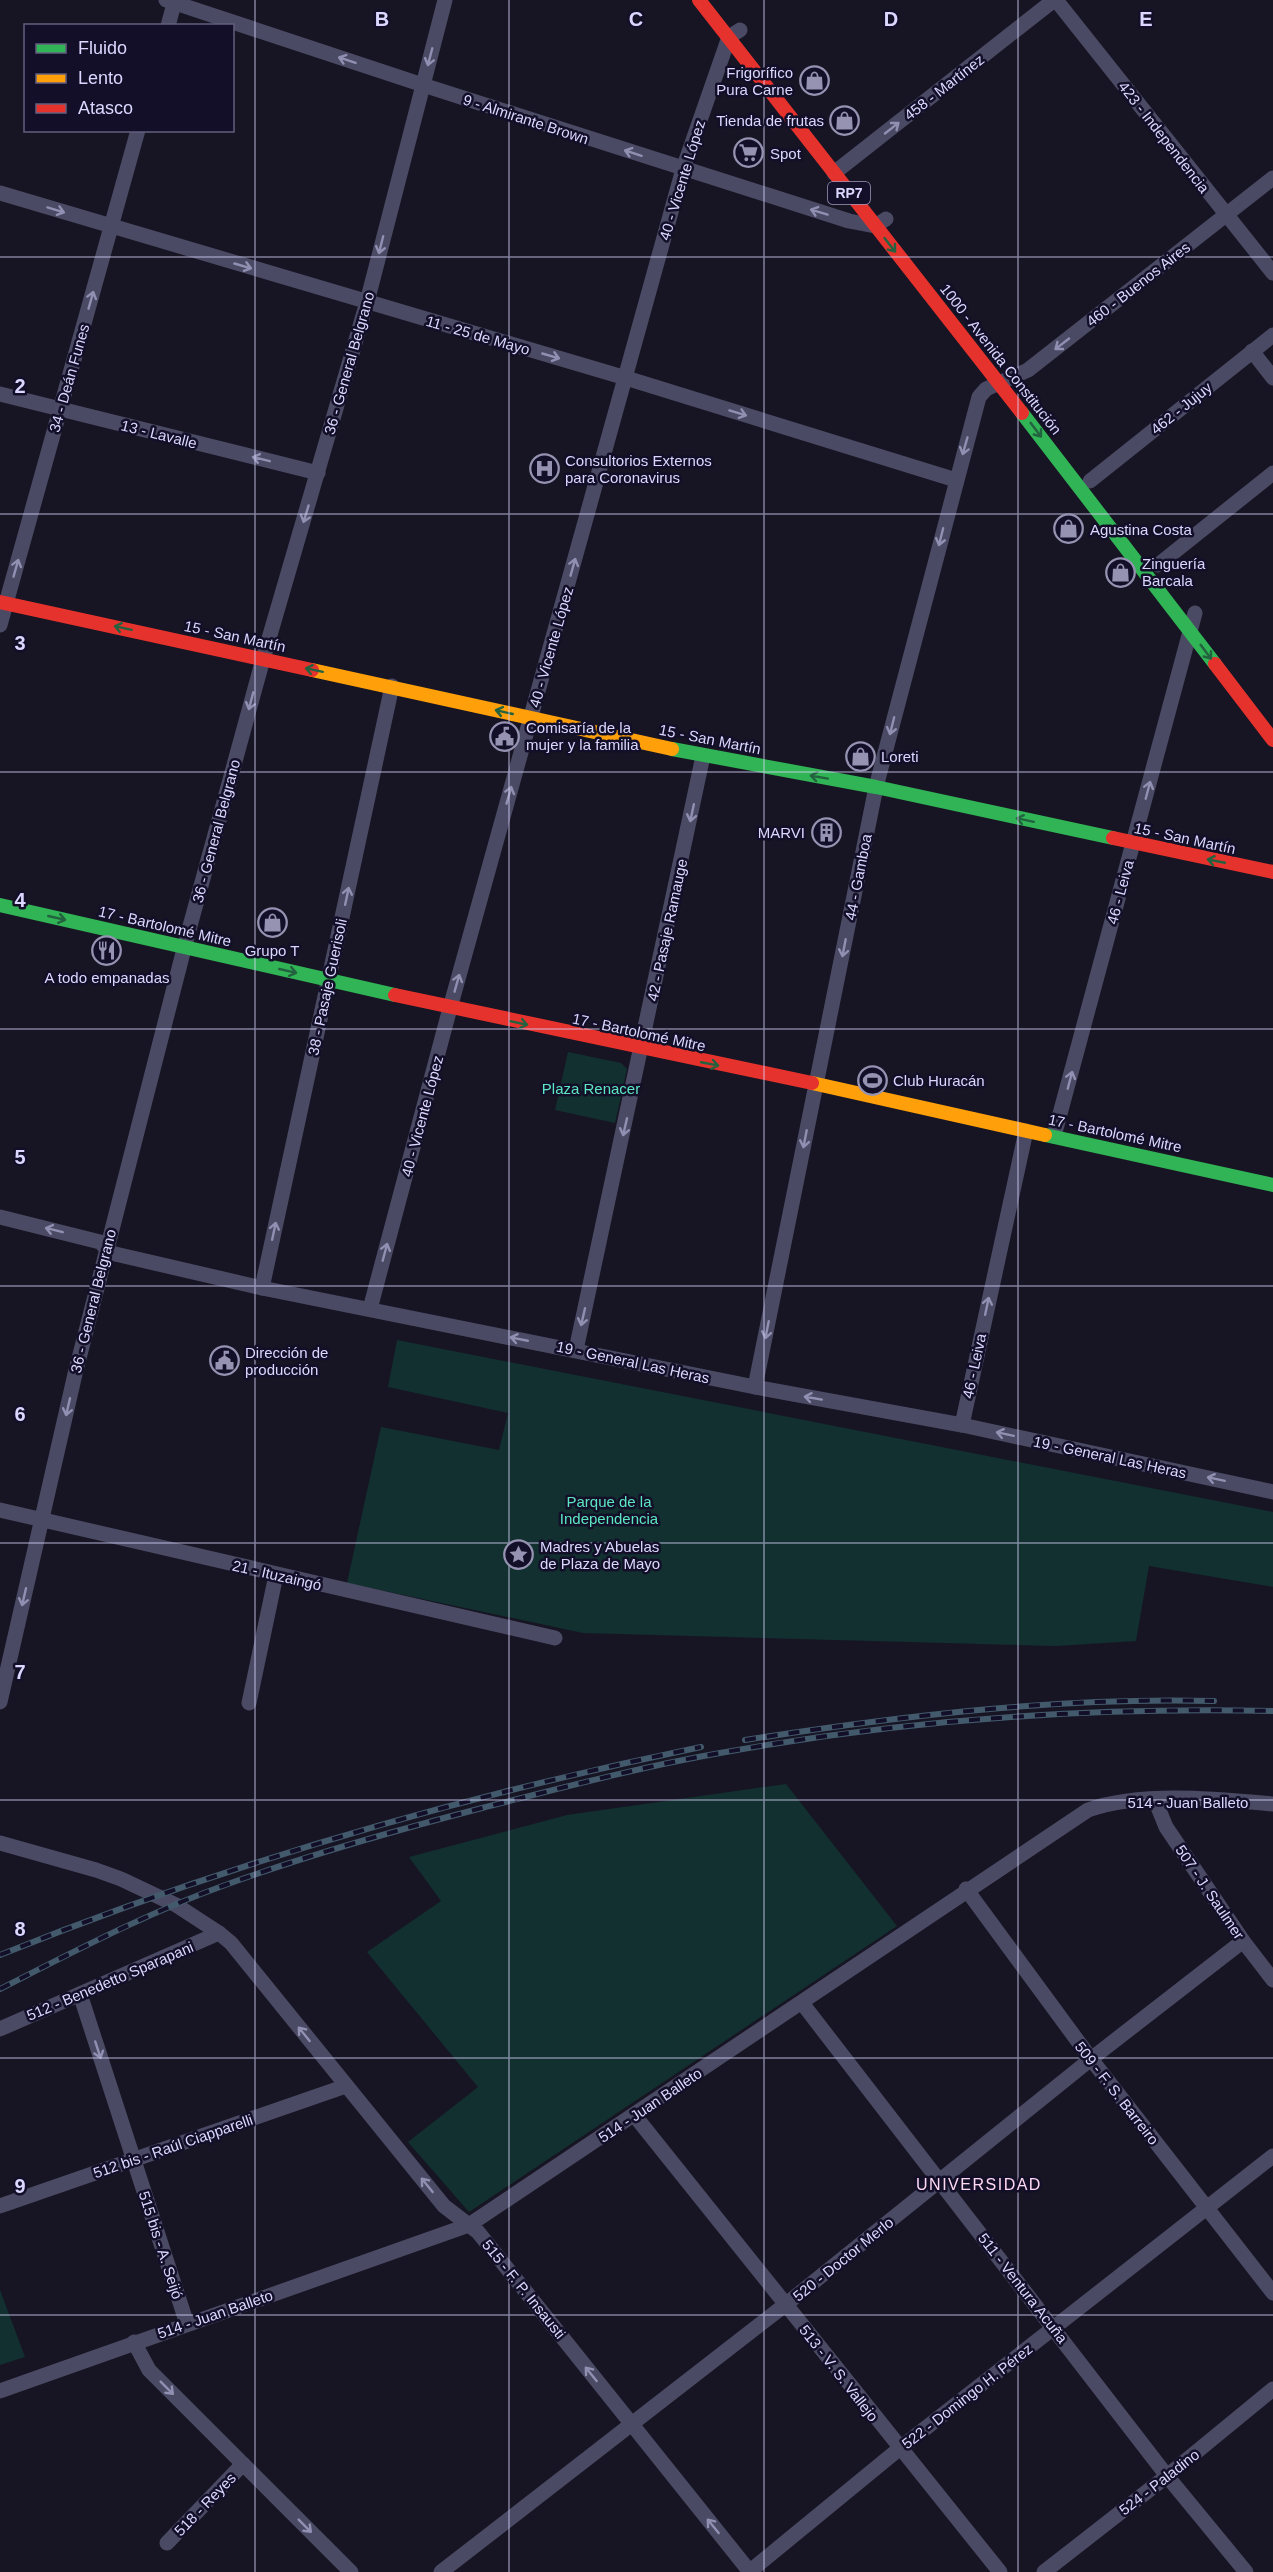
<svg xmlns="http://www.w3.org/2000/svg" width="1273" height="2572" font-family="Arial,sans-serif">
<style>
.green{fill:#123030}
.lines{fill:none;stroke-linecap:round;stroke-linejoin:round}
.street{stroke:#4a4a64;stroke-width:15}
.fast{stroke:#30b455;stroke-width:14}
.slow{stroke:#ff9f0a;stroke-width:14}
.jam{stroke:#e5322d;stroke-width:14}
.rail-casing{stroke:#435a6c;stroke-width:6}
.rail{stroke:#130f29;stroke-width:4;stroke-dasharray:11;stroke-linecap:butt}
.oneway{stroke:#9290b2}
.oneway2{stroke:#22623f}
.grid{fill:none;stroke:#dbd7ff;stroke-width:1.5;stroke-opacity:0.55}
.labels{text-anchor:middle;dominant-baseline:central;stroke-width:5;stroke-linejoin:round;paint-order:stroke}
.shield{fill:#130f29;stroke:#9f9bbf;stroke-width:1.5}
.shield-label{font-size:14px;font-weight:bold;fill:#dbd7ff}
.poi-label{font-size:15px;fill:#dbd7ff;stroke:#130f29;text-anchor:start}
.street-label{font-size:15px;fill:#dbd7ff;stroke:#130f29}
.park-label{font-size:15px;fill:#5ce6c1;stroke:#130f29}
.neighbourhood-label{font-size:16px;letter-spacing:1.5px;fill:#ffd9f2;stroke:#130f29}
.grid-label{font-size:20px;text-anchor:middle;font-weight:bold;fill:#dbd7ff;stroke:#130f29;stroke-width:5;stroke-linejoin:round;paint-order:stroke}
</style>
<rect width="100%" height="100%" fill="#171523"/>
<g class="green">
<polygon points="568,1052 621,1063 627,1069 615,1123 555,1110"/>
<polygon points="397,1340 1273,1512 1273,1587 1149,1566 1136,1641 1056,1646 583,1633 347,1583 381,1427 499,1450 508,1413 388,1387"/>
<polygon points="786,1784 897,1926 469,2212 408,2142 478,2087 367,1952 441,1901 409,1857 567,1815"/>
<polygon points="0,2290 25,2357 0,2365"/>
</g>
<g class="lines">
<g class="street">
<polyline points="166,0 423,85 849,221 875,226 886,219"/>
<polyline points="1056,0 1273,273"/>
<polyline points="168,26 175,0"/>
<polyline points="834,173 1054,0"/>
<polyline points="0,193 626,378 956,480"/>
<polyline points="1252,351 1273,378"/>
<polyline points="0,394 318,473"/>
<polyline points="1090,481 1273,335"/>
<polyline points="1158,565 1273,473"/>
<polyline points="0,625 138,130"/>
<polyline points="1054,1136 1195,613"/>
<polyline points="0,1217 100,1242 111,1253 262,1288 755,1387 962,1425 1273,1492"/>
<polyline points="262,1288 392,686"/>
<polyline points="370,1309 450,1008 683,169 729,37 740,30"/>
<polyline points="576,1350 703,756"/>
<polyline points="755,1387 876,787 979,397 986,389 1028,370 1273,178"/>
<polyline points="962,1425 1026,1131"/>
<polyline points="0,1510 555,1638"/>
<polyline points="0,1702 75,1374 187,937 263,659 367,302 445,0"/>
<polyline points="249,1703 276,1575"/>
<polyline points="1155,1800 1166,1827 1243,1941 1273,1980"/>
<polyline points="0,1843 96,1870 121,1879 176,1905 219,1933 231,1943 444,2206 478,2232 750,2572"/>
<polyline points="966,1889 1091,2059 1273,2293"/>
<polyline points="80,1994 187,2324"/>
<polyline points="802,2003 1167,2476 1246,2572"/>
<polyline points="0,2029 219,1933"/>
<polyline points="635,2116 1000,2572"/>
<polyline points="0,2206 346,2086"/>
<polyline points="134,2342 149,2370 351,2572"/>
<path d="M0 2391 469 2225 1088 1810C1141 1791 1217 1799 1273 1804"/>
<polyline points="167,2543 243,2464"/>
<polyline points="441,2572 785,2305 1091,2059 1243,1941"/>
<polyline points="749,2572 899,2449 1273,2156"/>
<polyline points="1044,2572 1167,2476 1273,2389"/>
</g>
<g class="fast">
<polyline points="1022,413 1215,664"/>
<polyline points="672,749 876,787 1113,838"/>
<polyline points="0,905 395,995"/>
<polyline points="1045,1135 1273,1185"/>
</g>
<g class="slow">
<polyline points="312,670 672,749"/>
<polyline points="812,1083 1045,1135"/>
</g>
<g class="jam">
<polyline points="699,0 1022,413"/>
<polyline points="0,602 312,670"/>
<polyline points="1215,664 1273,740"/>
<polyline points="1113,838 1273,872"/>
<polyline points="395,995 812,1083"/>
</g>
<defs>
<g id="rail">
<path d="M745 1740C900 1716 1057 1697 1214 1701"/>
<path d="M0 1955C226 1864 462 1796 701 1747"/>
<path d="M0 1989C75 1951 149 1912 228 1884 311 1854 397 1830 482 1808 561 1788 640 1767 720 1753 902 1720 1088 1707 1273 1711"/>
</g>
</defs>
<use href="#rail" class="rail-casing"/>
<use href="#rail" class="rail"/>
</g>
<defs><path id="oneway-shaft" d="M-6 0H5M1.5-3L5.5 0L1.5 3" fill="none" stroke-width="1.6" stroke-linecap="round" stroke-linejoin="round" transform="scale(1.5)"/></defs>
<g class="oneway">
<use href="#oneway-shaft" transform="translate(430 57) rotate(105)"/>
<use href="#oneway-shaft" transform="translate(347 60) rotate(-162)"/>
<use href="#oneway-shaft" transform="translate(892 128) rotate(-38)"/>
<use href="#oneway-shaft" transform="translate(633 153) rotate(-162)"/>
<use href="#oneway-shaft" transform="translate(56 210) rotate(17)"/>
<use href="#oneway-shaft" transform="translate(819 212) rotate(-163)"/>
<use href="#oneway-shaft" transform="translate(381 245) rotate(104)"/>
<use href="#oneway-shaft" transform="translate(243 266) rotate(16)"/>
<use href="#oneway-shaft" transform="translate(91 300) rotate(-74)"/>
<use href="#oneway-shaft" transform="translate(1062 344) rotate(142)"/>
<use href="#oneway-shaft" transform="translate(551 356) rotate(16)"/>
<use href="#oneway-shaft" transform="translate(738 413) rotate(17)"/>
<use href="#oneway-shaft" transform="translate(965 446) rotate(106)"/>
<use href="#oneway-shaft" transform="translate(261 459) rotate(-166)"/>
<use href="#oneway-shaft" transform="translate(306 514) rotate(107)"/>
<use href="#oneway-shaft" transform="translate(941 537) rotate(104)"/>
<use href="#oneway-shaft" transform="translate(573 567) rotate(-74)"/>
<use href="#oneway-shaft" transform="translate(16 568) rotate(-74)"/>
<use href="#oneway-shaft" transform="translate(251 701) rotate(105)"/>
<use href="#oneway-shaft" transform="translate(892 726) rotate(104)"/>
<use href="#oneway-shaft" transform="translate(1148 790) rotate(-75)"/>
<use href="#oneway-shaft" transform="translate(509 795) rotate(-74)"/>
<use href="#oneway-shaft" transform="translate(692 813) rotate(102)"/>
<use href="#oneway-shaft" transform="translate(347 896) rotate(-78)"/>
<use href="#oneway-shaft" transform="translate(844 948) rotate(101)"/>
<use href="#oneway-shaft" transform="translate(457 983) rotate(-74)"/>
<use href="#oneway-shaft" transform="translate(1070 1080) rotate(-75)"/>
<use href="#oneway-shaft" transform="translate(625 1127) rotate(103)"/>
<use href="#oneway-shaft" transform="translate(805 1139) rotate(101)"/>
<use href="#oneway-shaft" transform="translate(54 1230) rotate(-166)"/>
<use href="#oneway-shaft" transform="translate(274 1231) rotate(-78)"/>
<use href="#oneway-shaft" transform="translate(385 1252) rotate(-75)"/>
<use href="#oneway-shaft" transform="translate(987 1306) rotate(-78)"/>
<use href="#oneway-shaft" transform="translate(583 1317) rotate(103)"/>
<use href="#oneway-shaft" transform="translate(767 1330) rotate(101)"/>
<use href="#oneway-shaft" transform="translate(519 1339) rotate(-169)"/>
<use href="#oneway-shaft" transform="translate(813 1398) rotate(-170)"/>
<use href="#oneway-shaft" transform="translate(68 1407) rotate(103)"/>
<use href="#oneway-shaft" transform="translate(1005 1434) rotate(-168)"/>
<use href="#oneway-shaft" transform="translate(1216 1479) rotate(-168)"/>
<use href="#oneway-shaft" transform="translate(24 1597) rotate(103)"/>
<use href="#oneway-shaft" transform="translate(304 2034) rotate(-129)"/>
<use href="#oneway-shaft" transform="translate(98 2050) rotate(72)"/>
<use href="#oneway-shaft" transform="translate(427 2185) rotate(-129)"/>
<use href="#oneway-shaft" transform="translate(591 2374) rotate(-129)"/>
<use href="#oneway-shaft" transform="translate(167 2388) rotate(45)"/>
<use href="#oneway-shaft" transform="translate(305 2526) rotate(45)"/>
<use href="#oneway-shaft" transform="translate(713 2526) rotate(-129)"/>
</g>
<g class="oneway2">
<use href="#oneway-shaft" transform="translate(890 245) rotate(52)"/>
<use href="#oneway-shaft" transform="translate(1036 430) rotate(53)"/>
<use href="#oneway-shaft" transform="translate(123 628) rotate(-168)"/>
<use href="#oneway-shaft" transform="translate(1206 652) rotate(53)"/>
<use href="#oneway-shaft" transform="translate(314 670) rotate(-168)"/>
<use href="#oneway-shaft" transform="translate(504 712) rotate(-167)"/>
<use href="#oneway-shaft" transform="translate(819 777) rotate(-170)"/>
<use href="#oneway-shaft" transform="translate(1025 820) rotate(-168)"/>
<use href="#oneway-shaft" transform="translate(1216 861) rotate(-169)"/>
<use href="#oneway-shaft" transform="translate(57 918) rotate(13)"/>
<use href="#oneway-shaft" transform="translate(288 971) rotate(13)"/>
<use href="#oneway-shaft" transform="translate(519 1023) rotate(12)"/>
<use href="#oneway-shaft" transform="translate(710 1064) rotate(11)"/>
</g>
<path class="grid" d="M255 0V2572M509 0V2572M764 0V2572M1018 0V2572M0 257H1273M0 514H1273M0 772H1273M0 1029H1273M0 1286H1273M0 1543H1273M0 1800H1273M0 2058H1273M0 2315H1273"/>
<defs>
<symbol id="shop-ring" viewBox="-11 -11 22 22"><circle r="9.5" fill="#130f29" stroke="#9693b2" stroke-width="1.5"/><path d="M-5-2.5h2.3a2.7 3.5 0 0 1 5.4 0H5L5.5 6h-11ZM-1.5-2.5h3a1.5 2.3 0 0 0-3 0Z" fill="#9693b2"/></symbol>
<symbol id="supermarket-ring" viewBox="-11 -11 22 22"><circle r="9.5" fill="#130f29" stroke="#9693b2" stroke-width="1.5"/><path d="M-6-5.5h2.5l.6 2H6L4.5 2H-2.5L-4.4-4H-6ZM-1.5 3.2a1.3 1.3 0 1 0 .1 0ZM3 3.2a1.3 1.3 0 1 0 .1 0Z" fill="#9693b2"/></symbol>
<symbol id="hospital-ring" viewBox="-11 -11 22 22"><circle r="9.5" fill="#130f29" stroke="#9693b2" stroke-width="1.5"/><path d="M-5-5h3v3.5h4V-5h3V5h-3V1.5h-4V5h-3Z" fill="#9693b2"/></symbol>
<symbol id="civic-ring" viewBox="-11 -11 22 22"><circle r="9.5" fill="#130f29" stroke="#9693b2" stroke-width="1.5"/><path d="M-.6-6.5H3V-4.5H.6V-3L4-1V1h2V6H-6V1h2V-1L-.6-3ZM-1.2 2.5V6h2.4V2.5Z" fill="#9693b2"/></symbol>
<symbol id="building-ring" viewBox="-11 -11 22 22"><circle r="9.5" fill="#130f29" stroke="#9693b2" stroke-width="1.5"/><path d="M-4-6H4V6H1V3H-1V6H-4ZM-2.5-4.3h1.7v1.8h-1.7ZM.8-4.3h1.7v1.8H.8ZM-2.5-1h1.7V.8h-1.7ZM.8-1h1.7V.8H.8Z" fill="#9693b2"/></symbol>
<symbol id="restaurant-ring" viewBox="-11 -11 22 22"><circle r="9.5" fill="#130f29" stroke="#9693b2" stroke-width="1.5"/><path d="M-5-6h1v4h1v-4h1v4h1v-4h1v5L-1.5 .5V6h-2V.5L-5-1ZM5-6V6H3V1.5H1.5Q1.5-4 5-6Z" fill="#9693b2"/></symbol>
<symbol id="stadium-ring" viewBox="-11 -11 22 22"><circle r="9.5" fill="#130f29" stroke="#9693b2" stroke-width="1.5"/><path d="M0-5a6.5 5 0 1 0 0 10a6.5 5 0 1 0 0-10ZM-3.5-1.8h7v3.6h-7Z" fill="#9693b2"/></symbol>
<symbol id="sight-ring" viewBox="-11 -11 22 22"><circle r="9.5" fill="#130f29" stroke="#9693b2" stroke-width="1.5"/><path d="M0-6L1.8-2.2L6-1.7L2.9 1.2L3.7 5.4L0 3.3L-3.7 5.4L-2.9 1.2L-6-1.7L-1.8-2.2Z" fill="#9693b2"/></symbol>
</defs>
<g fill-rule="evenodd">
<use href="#shop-ring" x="798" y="64" width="33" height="33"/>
<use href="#shop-ring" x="828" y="104" width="33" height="33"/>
<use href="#supermarket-ring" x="732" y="136" width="33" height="33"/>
<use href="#hospital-ring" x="528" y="452" width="33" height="33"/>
<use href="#shop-ring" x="1052" y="512" width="33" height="33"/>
<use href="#shop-ring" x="1104" y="556" width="33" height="33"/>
<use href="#civic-ring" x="488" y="720" width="33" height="33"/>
<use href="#shop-ring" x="844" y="740" width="33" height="33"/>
<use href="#building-ring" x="810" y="816" width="33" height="33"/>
<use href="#shop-ring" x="256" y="906" width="33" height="33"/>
<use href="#restaurant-ring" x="90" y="934" width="33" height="33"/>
<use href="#stadium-ring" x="856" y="1064" width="33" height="33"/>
<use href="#civic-ring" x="208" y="1344" width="33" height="33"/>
<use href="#sight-ring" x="502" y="1538" width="33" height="33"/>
</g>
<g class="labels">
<rect class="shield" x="828" y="182" width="42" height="22" rx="4.5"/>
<g class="shield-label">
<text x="849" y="193">RP7</text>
</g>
<g class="poi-label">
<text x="793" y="72" text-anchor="end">Frigorífico<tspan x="793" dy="17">Pura Carne</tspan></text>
<text x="824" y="120" text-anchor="end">Tienda de frutas</text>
<text x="770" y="153">Spot</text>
<text x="565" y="460">Consultorios Externos<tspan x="565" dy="17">para Coronavirus</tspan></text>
<text x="1090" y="529">Agustina Costa</text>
<text x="1142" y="563">Zinguería<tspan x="1142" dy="17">Barcala</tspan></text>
<text x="526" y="727">Comisaría de la<tspan x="526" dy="17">mujer y la familia</tspan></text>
<text x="881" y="756">Loreti</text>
<text x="805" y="832" text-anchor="end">MARVI</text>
<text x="272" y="950" text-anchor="middle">Grupo T</text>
<text x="107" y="977" text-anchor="middle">A todo empanadas</text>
<text x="893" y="1080">Club Huracán</text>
<text x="245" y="1352">Dirección de<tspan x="245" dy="17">producción</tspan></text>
<text x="540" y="1546">Madres y Abuelas<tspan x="540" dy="17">de Plaza de Mayo</tspan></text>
</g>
<g class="street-label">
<text transform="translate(944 87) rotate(-38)">458 - Martínez</text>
<text transform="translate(526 119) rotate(18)">9 - Almirante Brown</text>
<text transform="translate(1164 137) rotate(52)">423 - Independencia</text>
<text transform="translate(682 180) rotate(-73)">40 - Vicente López</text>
<text transform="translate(1138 284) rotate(-38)">460 - Buenos Aires</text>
<text transform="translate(478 335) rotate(16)">11 - 25 de Mayo</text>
<text transform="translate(1001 359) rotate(52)">1000 - Avenida Constitución</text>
<text transform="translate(349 363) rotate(-74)">36 - General Belgrano</text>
<text transform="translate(69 378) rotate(-74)">34 - Deán Funes</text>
<text transform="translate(1181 408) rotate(-39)">462 - Jujuy</text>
<text transform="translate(159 434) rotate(14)">13 - Lavalle</text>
<text transform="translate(235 636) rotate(12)">15 - San Martín</text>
<text transform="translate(551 647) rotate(-74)">40 - Vicente López</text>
<text transform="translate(710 739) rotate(11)">15 - San Martín</text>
<text transform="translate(216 831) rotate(-75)">36 - General Belgrano</text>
<text transform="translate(1185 838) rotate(12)">15 - San Martín</text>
<text transform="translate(858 877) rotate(-79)">44 - Gamboa</text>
<text transform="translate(1120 892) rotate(-75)">46 - Leiva</text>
<text transform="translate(165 926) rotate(13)">17 - Bartolomé Mitre</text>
<text transform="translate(667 930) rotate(-78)">42 - Pasaje Ramauge</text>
<text transform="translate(327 987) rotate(-78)">38 - Pasaje Guerisoli</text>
<text transform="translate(639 1032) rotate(12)">17 - Bartolomé Mitre</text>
<text transform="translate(422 1116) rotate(-75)">40 - Vicente López</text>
<text transform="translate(1115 1133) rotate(12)">17 - Bartolomé Mitre</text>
<text transform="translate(93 1301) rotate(-76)">36 - General Belgrano</text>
<text transform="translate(633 1362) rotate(12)">19 - General Las Heras</text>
<text transform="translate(974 1366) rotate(-78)">46 - Leiva</text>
<text transform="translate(1110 1457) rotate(12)">19 - General Las Heras</text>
<text transform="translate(277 1575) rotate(13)">21 - Ituzaingó</text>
<text x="1188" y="1802">514 - Juan Balleto</text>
<text transform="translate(1210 1892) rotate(56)">507 - J. Saulmer</text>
<text transform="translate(110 1981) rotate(-23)">512 - Benedetto Sparapani</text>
<text transform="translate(1117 2093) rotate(52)">509 - F. S. Barreiro</text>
<text transform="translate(650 2105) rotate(-34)">514 - Juan Balleto</text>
<text transform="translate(173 2146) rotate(-19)">512 bis - Raúl Ciapparelli</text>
<text transform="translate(161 2245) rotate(72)">515 bis - A. Seijó</text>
<text transform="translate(843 2259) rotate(-39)">520 - Doctor Merlo</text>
<text transform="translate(1023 2288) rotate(52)">511 - Ventura Acuña</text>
<text transform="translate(524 2289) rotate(51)">515 - F. P. Insausti</text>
<text transform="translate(215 2314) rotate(-19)">514 - Juan Balleto</text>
<text transform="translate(839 2373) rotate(52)">513 - V. S. Vallejo</text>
<text transform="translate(967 2396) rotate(-38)">522 - Domingo H. Pérez</text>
<text transform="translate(1159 2482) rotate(-38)">524 - Paladino</text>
<text transform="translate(205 2504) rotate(-46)">518 - Reyes</text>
</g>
<g class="park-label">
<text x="591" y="1088">Plaza Renacer</text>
<text x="609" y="1501">Parque de la<tspan x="609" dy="17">Independencia</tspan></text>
</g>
<g class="neighbourhood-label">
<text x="979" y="2184">UNIVERSIDAD</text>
</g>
</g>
<g class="grid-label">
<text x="382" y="26">B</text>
<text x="636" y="26">C</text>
<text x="891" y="26">D</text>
<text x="1146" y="26">E</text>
<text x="20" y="393">2</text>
<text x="20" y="650">3</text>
<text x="20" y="907">4</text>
<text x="20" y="1164">5</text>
<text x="20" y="1421">6</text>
<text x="20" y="1679">7</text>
<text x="20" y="1936">8</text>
<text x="20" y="2193">9</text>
</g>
<rect x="24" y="24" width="210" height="108" fill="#130f29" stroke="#635f7f" stroke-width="1.5"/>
<rect x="36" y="44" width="30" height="9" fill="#30b455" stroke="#635f7f" stroke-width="1.5"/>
<text x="78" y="54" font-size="18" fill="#dbd7ff">Fluido</text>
<rect x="36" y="74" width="30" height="9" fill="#ff9f0a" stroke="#635f7f" stroke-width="1.5"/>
<text x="78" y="84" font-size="18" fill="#dbd7ff">Lento</text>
<rect x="36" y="104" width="30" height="9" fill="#e5322d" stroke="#635f7f" stroke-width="1.5"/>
<text x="78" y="114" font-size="18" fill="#dbd7ff">Atasco</text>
</svg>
